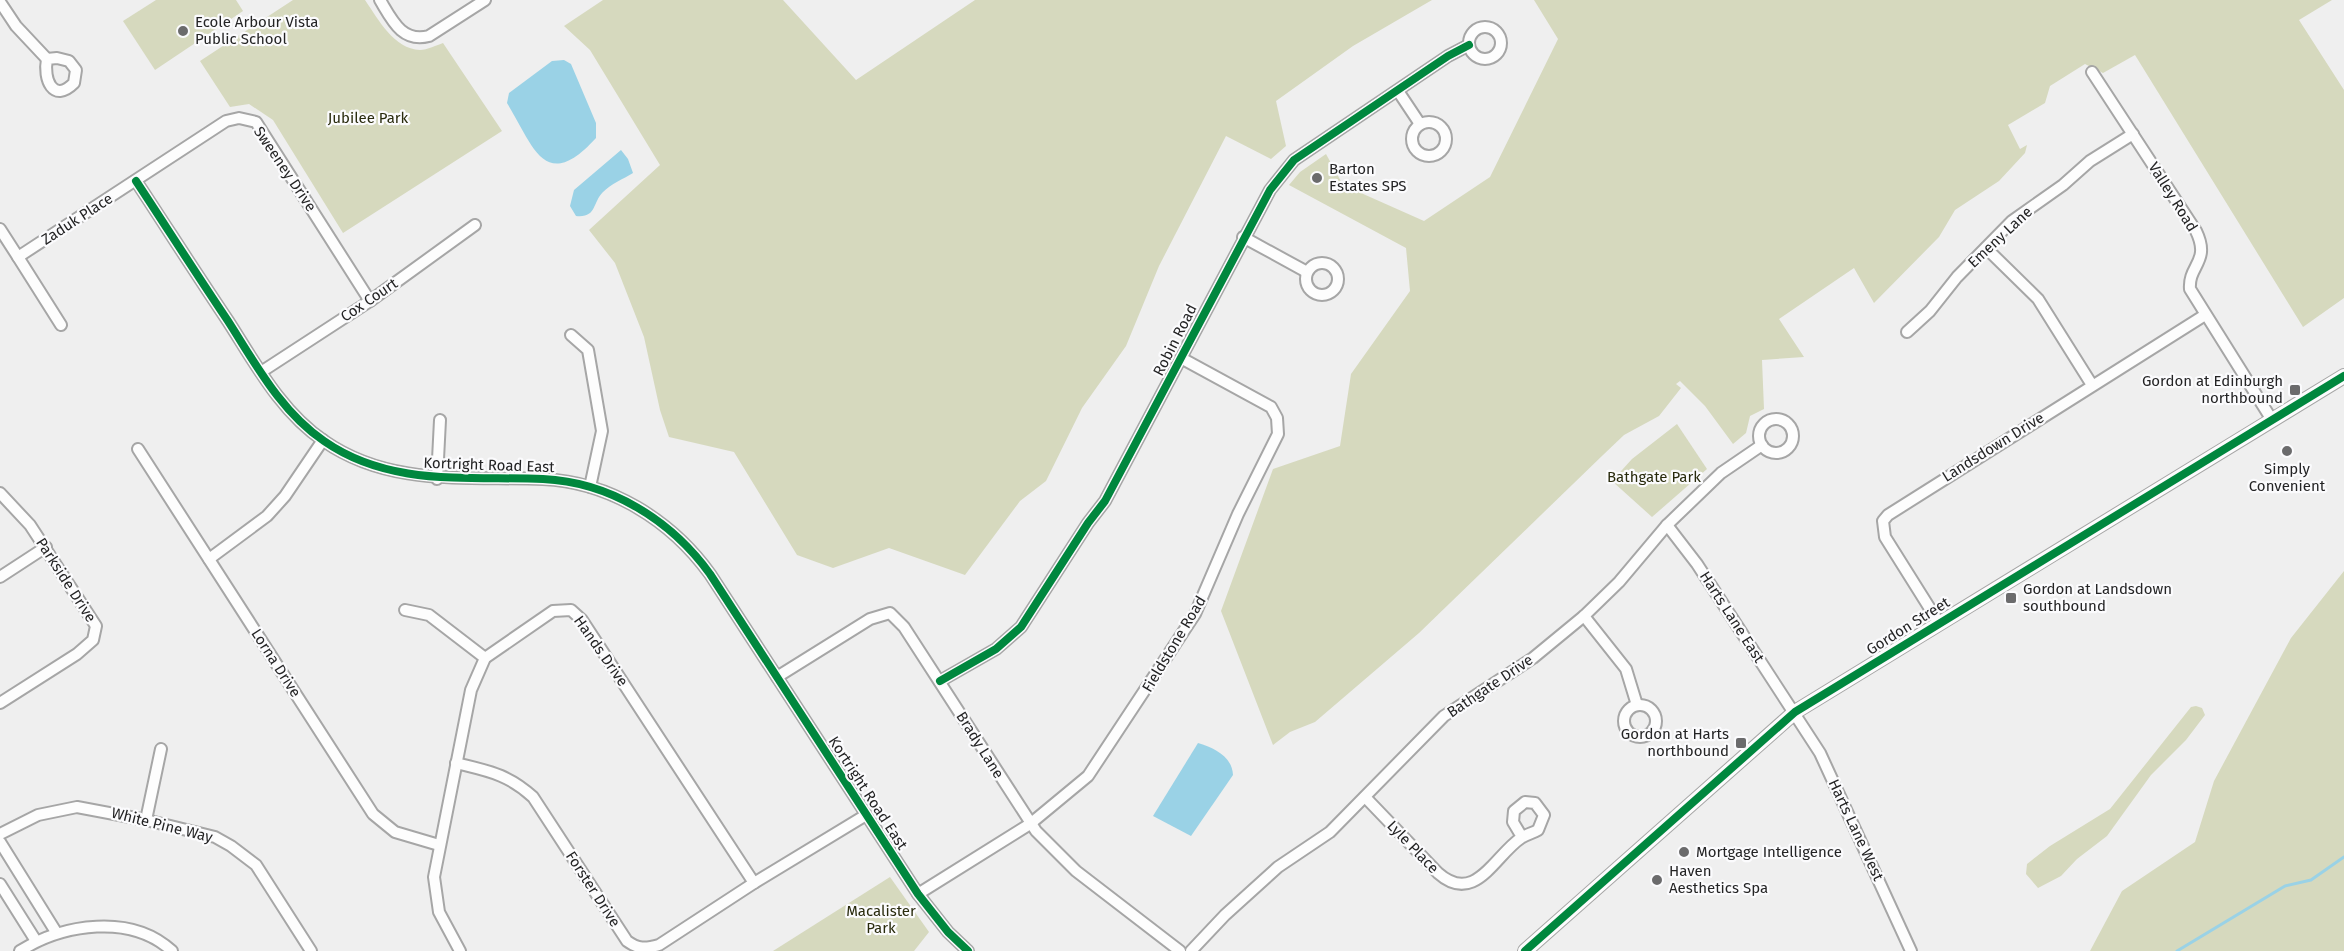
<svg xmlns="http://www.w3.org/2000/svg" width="2344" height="951" font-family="'Fira Sans',sans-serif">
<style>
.green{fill:#d6d9be}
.water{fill:#9ad2e6}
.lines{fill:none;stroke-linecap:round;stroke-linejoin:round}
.stream{stroke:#9ad2e6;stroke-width:3}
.minor-casing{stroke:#a6a6a6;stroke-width:14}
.secondary-casing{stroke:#a6a6a6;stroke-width:16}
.minor{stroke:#fdfdfd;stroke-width:10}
.secondary{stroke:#fdfdfd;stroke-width:14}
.cycleway-casing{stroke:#fbfbfd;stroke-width:11}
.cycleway{stroke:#00873e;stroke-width:8}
.poi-dot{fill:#6b6b6c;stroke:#fbfbfd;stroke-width:2}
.labels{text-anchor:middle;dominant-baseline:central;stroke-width:4.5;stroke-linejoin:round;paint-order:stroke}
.poi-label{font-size:15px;fill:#242425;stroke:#fbfbfd;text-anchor:start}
.park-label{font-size:15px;fill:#292b0d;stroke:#fbfbfd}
.street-label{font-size:15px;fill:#242425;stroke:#fbfbfd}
</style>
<rect width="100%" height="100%" fill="#efefef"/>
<g class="green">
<polygon points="156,0 236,0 243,11 155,70 123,21"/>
<path d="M293 0H365C378 19 394 49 420 50 427 50 437 45 443 43L502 131 343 233 273 120 249 104 230 107 200 61Z"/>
<polygon points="603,0 783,0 856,80 975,0 1432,0 1353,46 1276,101 1286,146 1271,159 1226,136 1159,266 1126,346 1082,408 1046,481 1020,501 965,575 889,548 833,568 797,555 734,452 669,437 660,410 644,337 615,263 589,230 660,165 590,50 564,26"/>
<polygon points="1534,0 2332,0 2299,20 2344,90 2344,298 2303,327 2135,55 2103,73 2085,64 2050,86 2045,103 2008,125 2020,149 2027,145 2025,153 1999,181 1955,210 1939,237 1874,303 1854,268 1779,319 1804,357 1762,360 1764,409 1750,416 1746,433 1733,444 1705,406 1680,381 1676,384 1681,388 1659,416 1624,435 1603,455 1419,633 1315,722 1290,732 1273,745 1221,611 1273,469 1340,446 1351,374 1410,291 1406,248 1289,185 1300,172 1326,154 1343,185 1424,221 1490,177 1558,39"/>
<polygon points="1677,424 1707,469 1652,517 1612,481 1632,459"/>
<polygon points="2344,571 2344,951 2090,951 2122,891 2195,842 2214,781 2291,638"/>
<polygon points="2196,706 2202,708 2205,715 2186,740 2151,775 2107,836 2077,859 2061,876 2038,888 2026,874 2027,864 2050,846 2110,809 2191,707"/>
<polygon points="890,877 929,932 914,951 773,951"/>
</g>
<g class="water">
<path d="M564 60 571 64 596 123V138C545 194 534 147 507 103L509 93 552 61Z"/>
<path d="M621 150 628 159 633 173C623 179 611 184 603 192 592 203 597 218 576 216L570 206 574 190Z"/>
<path d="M1198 743C1214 748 1232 756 1233 775L1191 836 1153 816Z"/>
</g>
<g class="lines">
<polyline class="stream" points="2177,951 2285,886 2311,880 2344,857"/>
<defs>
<g id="minor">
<path d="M380 0C392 20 402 43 429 36L485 0"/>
<polyline points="0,2 16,26 47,59"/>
<circle cx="1485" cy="43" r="16"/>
<path d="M57 58 69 61 76 70 74 83C53 104 43 79 47 59Z"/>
<path d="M2092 72 2196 231C2211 262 2188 265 2190 289L2272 420"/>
<polyline points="1398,91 1420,124"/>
<circle cx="1429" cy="139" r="17"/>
<path d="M136 181C167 228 197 275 228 321 255 363 281 412 324 441 390 487 467 476 543 479 610 482 671 520 710 574L918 894 948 932 968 951"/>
<polyline points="0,229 18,257"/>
<polyline points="1243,237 1307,272"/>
<polyline points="1986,248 2038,299 2092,385"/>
<circle cx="1322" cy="279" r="16"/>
<polyline points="61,325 18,257 226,121 239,118 256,122 370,301"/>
<polyline points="1907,332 1930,311 1957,277 2012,221 2063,185 2090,161 2133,134"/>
<polyline points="571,335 588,350 602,431 590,487"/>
<polyline points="261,372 370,301 475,225"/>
<circle cx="1776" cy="436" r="17"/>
<polyline points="138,449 373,814 395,832 439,845"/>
<polyline points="437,479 440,420"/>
<polyline points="0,493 30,525 96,626 93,640 77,654 0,703"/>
<polyline points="1667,525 1697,564 1820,753 1911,951"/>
<polyline points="209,559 267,516 285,496 323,440"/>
<polyline points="0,577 46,547"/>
<polyline points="405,610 429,615 485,658"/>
<polyline points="1584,616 1626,669 1637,705"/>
<polyline points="1939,623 1885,537 1883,521 1888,515 2205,315"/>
<polyline points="777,677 870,619 890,613 904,627 1036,831 1076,871 1180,951"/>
<polyline points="940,681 996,649 1021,627 1088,523 1105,501 1270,190 1294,160 1448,56 1469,45"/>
<circle cx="1640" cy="721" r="16"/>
<path d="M456 763C488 771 508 774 533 797L627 941C638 949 645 949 659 945L754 883 866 815"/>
<path d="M1365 797 1438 873C1475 906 1495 855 1521 838 1527 834 1533 833 1538 830L1544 815 1535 803 1525 802 1514 811 1513 822 1522 837"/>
<polyline points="146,820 161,749"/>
<polyline points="0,834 38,815 77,807 146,820 215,837 231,846 256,865 311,951"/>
<polyline points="0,842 56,932"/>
<polyline points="0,884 36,941"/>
<polyline points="918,894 1030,824 1088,776 1195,614 1238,514 1278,434 1277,418 1271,407 1181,358"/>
<path d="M20 951C63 924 131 913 172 951"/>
<polyline points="460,951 439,912 434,877 471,690 485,658 553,611 571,610 582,620 754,883"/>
<polyline points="1191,951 1225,915 1278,867 1330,832 1444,716 1533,658 1584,616 1619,582 1667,525 1721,473 1762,445"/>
</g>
<polyline id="secondary" points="1525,951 1795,712 2344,376"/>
</defs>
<use href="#minor" class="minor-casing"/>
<use href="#secondary" class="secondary-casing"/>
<use href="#minor" class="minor"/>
<use href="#secondary" class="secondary"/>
<defs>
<g id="cycleway">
<path d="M136 181C167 228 197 275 228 321 255 363 281 412 324 441 390 487 467 476 543 479 610 482 671 520 710 574L918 894 948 932 968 951"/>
<polyline points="940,681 996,649 1021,627 1088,523 1105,501 1270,190 1294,160 1448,56 1469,45"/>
<polyline points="1525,951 1795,712 2344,376"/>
</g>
</defs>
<use href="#cycleway" class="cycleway-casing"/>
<use href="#cycleway" class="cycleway"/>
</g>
<g class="poi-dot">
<circle cx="183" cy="31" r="6"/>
<circle cx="1317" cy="178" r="6"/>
<rect x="2289" y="384" width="12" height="12" rx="3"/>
<circle cx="2287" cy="451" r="6"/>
<rect x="2005" y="592" width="12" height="12" rx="3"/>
<rect x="1735" y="737" width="12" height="12" rx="3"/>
<circle cx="1684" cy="852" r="6"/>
<circle cx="1657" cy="880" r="6"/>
</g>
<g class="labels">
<g class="poi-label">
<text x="195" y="22">Ecole Arbour Vista<tspan x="195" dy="17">Public School</tspan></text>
<text x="1329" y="169">Barton<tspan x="1329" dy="17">Estates SPS</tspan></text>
<text x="2283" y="381" text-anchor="end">Gordon at Edinburgh<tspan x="2283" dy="17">northbound</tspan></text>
<text x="2287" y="469" text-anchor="middle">Simply<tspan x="2287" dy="17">Convenient</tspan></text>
<text x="2023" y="589">Gordon at Landsdown<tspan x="2023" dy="17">southbound</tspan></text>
<text x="1729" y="734" text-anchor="end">Gordon at Harts<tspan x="1729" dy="17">northbound</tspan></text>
<text x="1696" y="852">Mortgage Intelligence</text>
<text x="1669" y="871">Haven<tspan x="1669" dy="17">Aesthetics Spa</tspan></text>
</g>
<g class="park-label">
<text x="368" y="118">Jubilee Park</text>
<text x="1654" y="477">Bathgate Park</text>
<text x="881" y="911">Macalister<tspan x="881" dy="17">Park</tspan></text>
</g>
<g class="street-label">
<text transform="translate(285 169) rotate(56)">Sweeney Drive</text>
<text transform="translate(2173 197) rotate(58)">Valley Road</text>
<text transform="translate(77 219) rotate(-33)">Zaduk Place</text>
<text transform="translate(2000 237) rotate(-43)">Emeny Lane</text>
<text transform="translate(369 300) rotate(-34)">Cox Court</text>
<text transform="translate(1175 340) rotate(-63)">Robin Road</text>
<text transform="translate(1993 447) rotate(-32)">Landsdown Drive</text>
<text transform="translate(489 465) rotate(2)">Kortright Road East</text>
<text transform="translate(66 580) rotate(57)">Parkside Drive</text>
<text transform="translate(1732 617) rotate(57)">Harts Lane East</text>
<text transform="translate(1908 626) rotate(-32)">Gordon Street</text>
<text transform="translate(1174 644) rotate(-59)">Fieldstone Road</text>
<text transform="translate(601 651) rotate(55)">Hands Drive</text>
<text transform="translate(276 663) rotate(57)">Lorna Drive</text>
<text transform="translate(1490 686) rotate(-34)">Bathgate Drive</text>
<text transform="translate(980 745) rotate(58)">Brady Lane</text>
<text transform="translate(868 793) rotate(57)">Kortright Road East</text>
<text transform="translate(162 825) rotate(14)">White Pine Way</text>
<text transform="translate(1856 830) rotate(65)">Harts Lane West</text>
<text transform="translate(1413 847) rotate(46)">Lyle Place</text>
<text transform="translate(593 889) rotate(57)">Forster Drive</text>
</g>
</g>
</svg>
